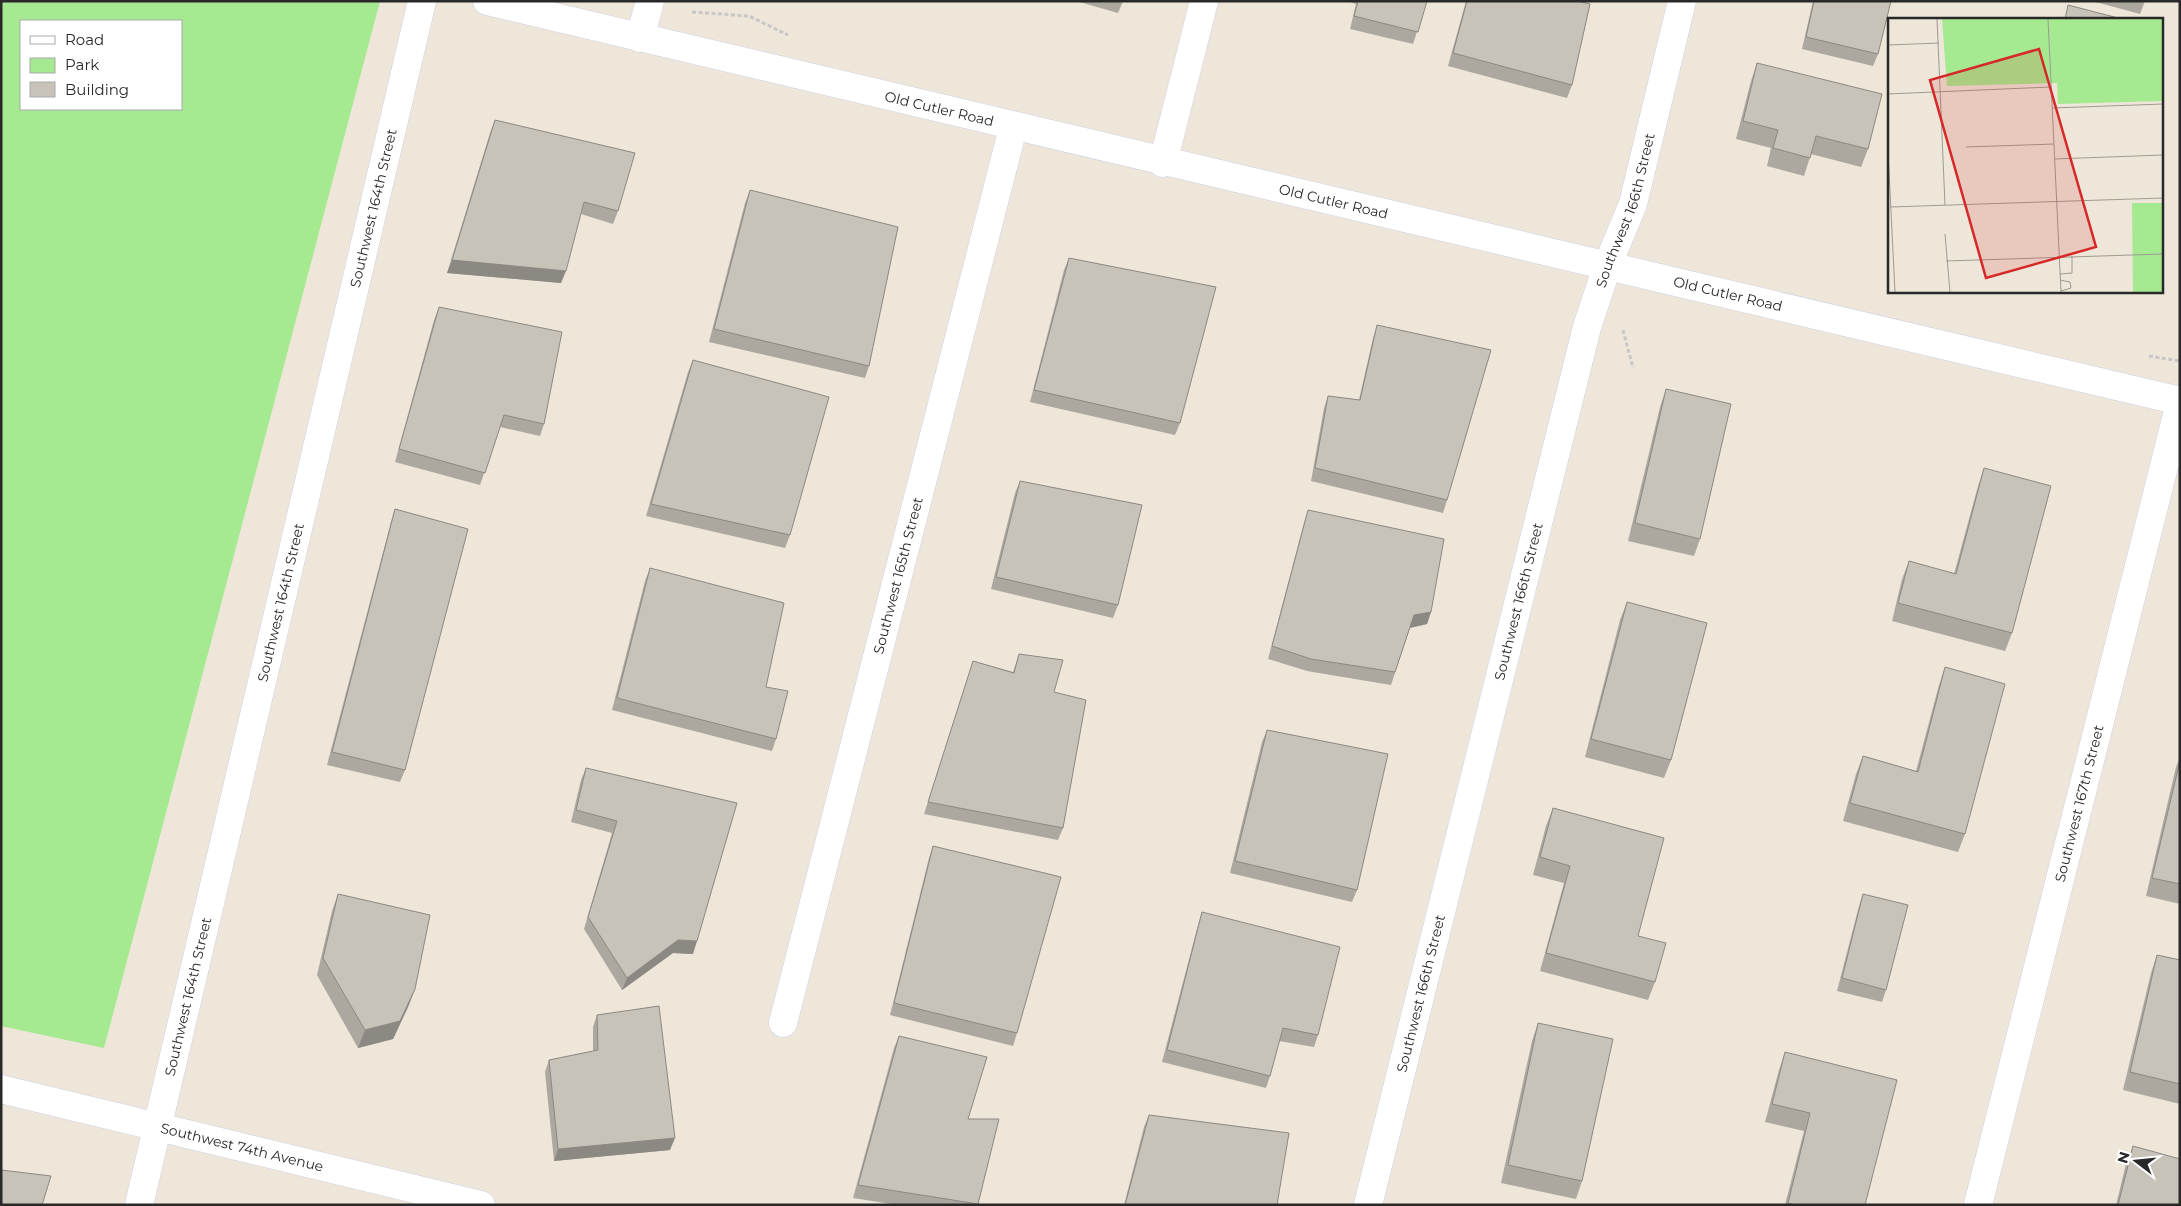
<svg xmlns="http://www.w3.org/2000/svg" width="2181" height="1206" font-family="Montserrat,sans-serif">
<style>
.green{fill:#a5e990;fill-rule:evenodd}
.lines{fill:none;stroke-linecap:round;stroke-linejoin:round}
.street-casing{stroke:#ced0e4;stroke-width:29}
.secondary-casing{stroke:#ced0e4;stroke-width:29}
.path{stroke:#c7c7c7;stroke-width:3;stroke-dasharray:4 2.5;stroke-linecap:butt}
.street{stroke:#fff;stroke-width:28}
.secondary{stroke:#fff;stroke-width:28}
.wall{fill:#aca89f}
.shaded-wall{fill:#8c8882}
.building{fill:#c8c3b9;stroke:#8c8882}
.labels{text-anchor:middle;dominant-baseline:central;stroke-width:4;stroke-linejoin:round;paint-order:stroke}
.street-label{font-size:14px;fill:#292929;stroke:#fff}
.inset-road{fill:none;stroke:#9f9a93;stroke-width:1}
.view{fill:#d62828;fill-opacity:0.15;stroke:#d62828;stroke-width:2.5}
.inset-edge{fill:none;stroke:#292929;stroke-width:2.5}
</style>
<rect width="100%" height="100%" fill="#ede6d9"/>
<path class="green" d="M1 1H380L104 1048 1 1026ZM21 21H181V109H21Z"/>
<g class="lines">
<defs>
<g id="street">
<polyline points="640,38 650,1"/>
<polyline points="1163,163 1204,1"/>
<path id="s1" d="M783 1023 1013 128"/>
<path id="s2" d="M1 1089 481 1205"/>
<path id="s3" d="M139 1205 422 1"/>
<path id="s4" d="M1368 1205 1587 327 1608 264 1633 204 1682 1"/>
<path id="s5" d="M1978 1205 2180 403"/>
</g>
<g id="secondary">
<path id="s6" d="M487 1C1051 137 1616 266 2180 401"/>
</g>
</defs>
<use href="#street" class="street-casing"/>
<use href="#secondary" class="secondary-casing"/>
<g class="path">
<polyline points="692,12 749,16 788,35"/>
<polyline points="1623,330 1633,368"/>
<polyline points="2149,356 2180,361"/>
</g>
<use href="#street" class="street"/>
<use href="#secondary" class="secondary"/>
</g>
<g class="wall">
<polygon points="1076,1 1123,1 1118,13"/>
<polygon points="1347,1 1427,1 1413,44 1350,29 1356,4"/>
<polygon points="1466,1 1577,1 1572,85 1567,98 1448,66"/>
<polygon points="1813,1 1891,1 1878,54 1873,66 1802,49"/>
<polygon points="2092,1 2145,1 2140,14"/>
<polygon points="1757,63 1868,149 1861,167 1811,154 1804,176 1767,166 1771,148 1736,139 1751,81"/>
<polygon points="495,120 618,211 613,224 581,214 561,283 447,273 490,133"/>
<polygon points="750,190 869,366 865,378 709,342 745,203"/>
<polygon points="1069,258 1180,423 1175,435 1030,402 1064,270"/>
<polygon points="439,307 544,424 540,436 500,427 480,485 395,462 434,320"/>
<polygon points="1377,325 1447,500 1443,513 1311,481 1324,408 1328,396 1359,400 1373,338"/>
<polygon points="693,360 790,535 785,548 646,516 688,372"/>
<polygon points="1666,389 1700,539 1694,556 1628,541 1660,407"/>
<polygon points="1984,468 2012,633 2005,651 1892,621 1902,579 1909,561 1954,574 1978,486"/>
<polygon points="1020,481 1118,605 1113,618 991,589 1015,493"/>
<polygon points="395,509 405,770 400,782 327,765 391,522"/>
<polygon points="1308,510 1431,612 1427,624 1410,628 1391,685 1307,671 1268,659 1304,523"/>
<polygon points="650,568 766,687 776,739 772,751 612,710 645,581"/>
<polygon points="1627,602 1671,760 1664,778 1585,757 1620,620"/>
<polygon points="1019,654 1054,692 1063,828 1058,840 924,814 973,661 1013,672"/>
<polygon points="1945,667 1965,834 1958,852 1843,821 1856,774 1863,756 1916,771 1939,685"/>
<polygon points="1267,730 1357,890 1352,902 1230,873 1262,742"/>
<polygon points="2180,757 2180,904 2146,896 2176,767"/>
<polygon points="586,768 693,954 673,953 622,990 584,929 612,833 571,822 581,780"/>
<polygon points="1553,808 1638,936 1655,982 1648,1000 1540,971 1564,883 1533,875 1546,826"/>
<polygon points="933,846 1017,1033 1013,1046 890,1015 929,858"/>
<polygon points="338,894 415,989 408,1007 393,1039 358,1048 317,975 332,911"/>
<polygon points="1863,894 1886,990 1882,1002 1837,991 1859,906"/>
<polygon points="1202,912 1318,1035 1314,1047 1279,1041 1270,1076 1266,1088 1162,1062 1198,925"/>
<polygon points="2157,955 2180,960 2180,1104 2123,1090 2151,973"/>
<polygon points="597,1015 670,1150 554,1161 545,1072 549,1060 593,1051 593,1027"/>
<polygon points="1538,1023 1582,1181 1576,1199 1501,1183 1532,1041"/>
<polygon points="899,1036 968,1119 978,1205 898,1205 853,1198 894,1048"/>
<polygon points="1785,1052 1865,1205 1785,1205 1804,1131 1765,1122 1779,1070"/>
<polygon points="1149,1115 1277,1205 1124,1205 1144,1127"/>
<polygon points="2133,1146 2180,1205 2116,1205 2126,1164"/>
</g>
<g class="shaded-wall">
<polygon points="452,260 566,271 561,283 447,273"/>
<polygon points="1431,612 1427,624 1409,628 1414,615"/>
<polygon points="678,940 697,941 693,954 673,953 622,990 627,978"/>
<polygon points="415,989 408,1007 393,1039 358,1048 365,1030"/>
<polygon points="675,1138 670,1150 554,1161 558,1149"/>
</g>
<g class="building">
<polygon points="1358,1 1427,1 1418,32 1354,16"/>
<polygon points="1467,1 1577,1 1590,4 1572,85 1453,53"/>
<polygon points="1814,1 1891,1 1878,54 1806,37"/>
<polygon points="2068,5 2122,19 2065,19"/>
<polygon points="1757,63 1882,94 1868,149 1816,136 1810,158 1773,148 1778,130 1743,121"/>
<polygon points="495,120 635,153 618,211 584,202 566,271 452,260"/>
<polygon points="750,190 898,227 869,366 714,329"/>
<polygon points="1069,258 1216,287 1180,423 1034,390"/>
<polygon points="439,307 562,332 544,424 504,415 485,473 399,449"/>
<polygon points="1377,325 1491,350 1447,500 1315,468 1328,396 1360,400"/>
<polygon points="693,360 829,397 790,535 651,504"/>
<polygon points="1666,389 1731,404 1700,539 1635,523"/>
<polygon points="1984,468 2051,486 2012,633 1898,603 1909,561 1956,574"/>
<polygon points="1020,481 1142,505 1118,605 996,577"/>
<polygon points="395,509 468,529 405,770 332,752"/>
<polygon points="1308,510 1444,539 1431,612 1414,615 1395,672 1311,659 1272,646"/>
<polygon points="650,568 784,603 766,687 788,691 776,739 617,698"/>
<polygon points="1627,602 1707,623 1671,760 1591,739"/>
<polygon points="1019,654 1063,660 1054,692 1086,700 1063,828 928,802 973,661 1014,673"/>
<polygon points="1945,667 2005,684 1965,834 1850,803 1863,756 1918,772"/>
<polygon points="1267,730 1388,754 1357,890 1235,861"/>
<polygon points="2180,761 2180,884 2152,878"/>
<polygon points="586,768 737,803 697,941 678,940 627,978 588,917 617,821 576,810"/>
<polygon points="1553,808 1664,838 1638,936 1666,943 1655,982 1546,953 1570,866 1540,857"/>
<polygon points="933,846 1061,877 1017,1033 894,1003"/>
<polygon points="338,894 430,915 415,989 400,1021 365,1030 323,958"/>
<polygon points="1863,894 1908,905 1886,990 1842,978"/>
<polygon points="1202,912 1340,947 1318,1035 1283,1028 1270,1076 1167,1050"/>
<polygon points="2157,955 2180,960 2180,1084 2130,1072"/>
<polygon points="659,1006 675,1138 558,1149 549,1060 598,1050 597,1015"/>
<polygon points="1538,1023 1613,1039 1582,1181 1508,1165"/>
<polygon points="899,1036 987,1057 968,1119 999,1119 978,1204 858,1185"/>
<polygon points="1785,1052 1897,1080 1865,1205 1796,1205 1788,1203 1810,1113 1772,1104"/>
<polygon points="1149,1115 1289,1133 1277,1205 1125,1205"/>
<polygon points="2133,1146 2180,1159 2180,1205 2118,1205"/>
<polygon points="1,1170 51,1176 42,1205 1,1205"/>
</g>
<g class="labels">
<g class="street-label">
<text stroke="none"><textPath href="#s6" startOffset="465">Old Cutler Road</textPath></text>
<text stroke="none"><textPath href="#s6" startOffset="870">Old Cutler Road</textPath></text>
<text stroke="none"><textPath href="#s3" startOffset="1024">Southwest 164th Street</textPath></text>
<text stroke="none"><textPath href="#s4" startOffset="1028">Southwest 166th Street</textPath></text>
<text stroke="none"><textPath href="#s6" startOffset="1275">Old Cutler Road</textPath></text>
<text stroke="none"><textPath href="#s1" startOffset="462">Southwest 165th Street</textPath></text>
<text stroke="none"><textPath href="#s4" startOffset="622">Southwest 166th Street</textPath></text>
<text stroke="none"><textPath href="#s3" startOffset="619">Southwest 164th Street</textPath></text>
<text stroke="none"><textPath href="#s5" startOffset="414">Southwest 167th Street</textPath></text>
<text stroke="none"><textPath href="#s4" startOffset="218">Southwest 166th Street</textPath></text>
<text stroke="none"><textPath href="#s3" startOffset="214">Southwest 164th Street</textPath></text>
<text stroke="none"><textPath href="#s2" startOffset="248">Southwest 74th Avenue</textPath></text>
</g>
</g>
<g transform="translate(1888 18)">
<rect width="275" height="275" fill="#ede6d9"/>
<path d="M54 1H275V83L170 86 169 65 59 68ZM244 185H275V274H245Z" fill="#a5e990"/>
<path class="inset-road" d="M49 1 57 187M160 1 173 274M0 27 51 25M0 76 163 69M164 90 275 86M78 129 166 126M0 133 7 274M166 141 275 137M2 189 275 180M57 216 62 274M58 243 275 236M172 256 184 255V238M172 262 182 264 183 270 173 273"/>
<path class="view" d="M151 31 208 229 98 260 42 62Z"/>
<rect width="275" height="275" class="inset-edge"/>
</g>
<rect width="2181" height="1206" fill="none" stroke="#292929" stroke-width="5"/>
<rect x="20" y="20" width="162" height="90" fill="#ffffff" stroke="#a9a9a9"/>
<rect x="30" y="36" width="25" height="8" fill="#ffffff" stroke="#a9a9a9"/>
<text x="65" y="45" font-size="15" fill="#292929">Road</text>
<rect x="30" y="58" width="25" height="15" fill="#a5e990" stroke="#a9a9a9"/>
<text x="65" y="70" font-size="15" fill="#292929">Park</text>
<rect x="30" y="82" width="25" height="15" fill="#c8c3b9" stroke="#a9a9a9"/>
<text x="65" y="95" font-size="15" fill="#292929">Building</text>
<g transform="translate(2136 1161) rotate(286)" stroke="#ffffff" stroke-width="4" paint-order="stroke">
<path d="M0-4L9 19L0 12L-9 19Z" fill="#292929"/>
<text y="-8" font-size="14" font-weight="bold" text-anchor="middle" fill="#292929">N</text>
</g>
</svg>
